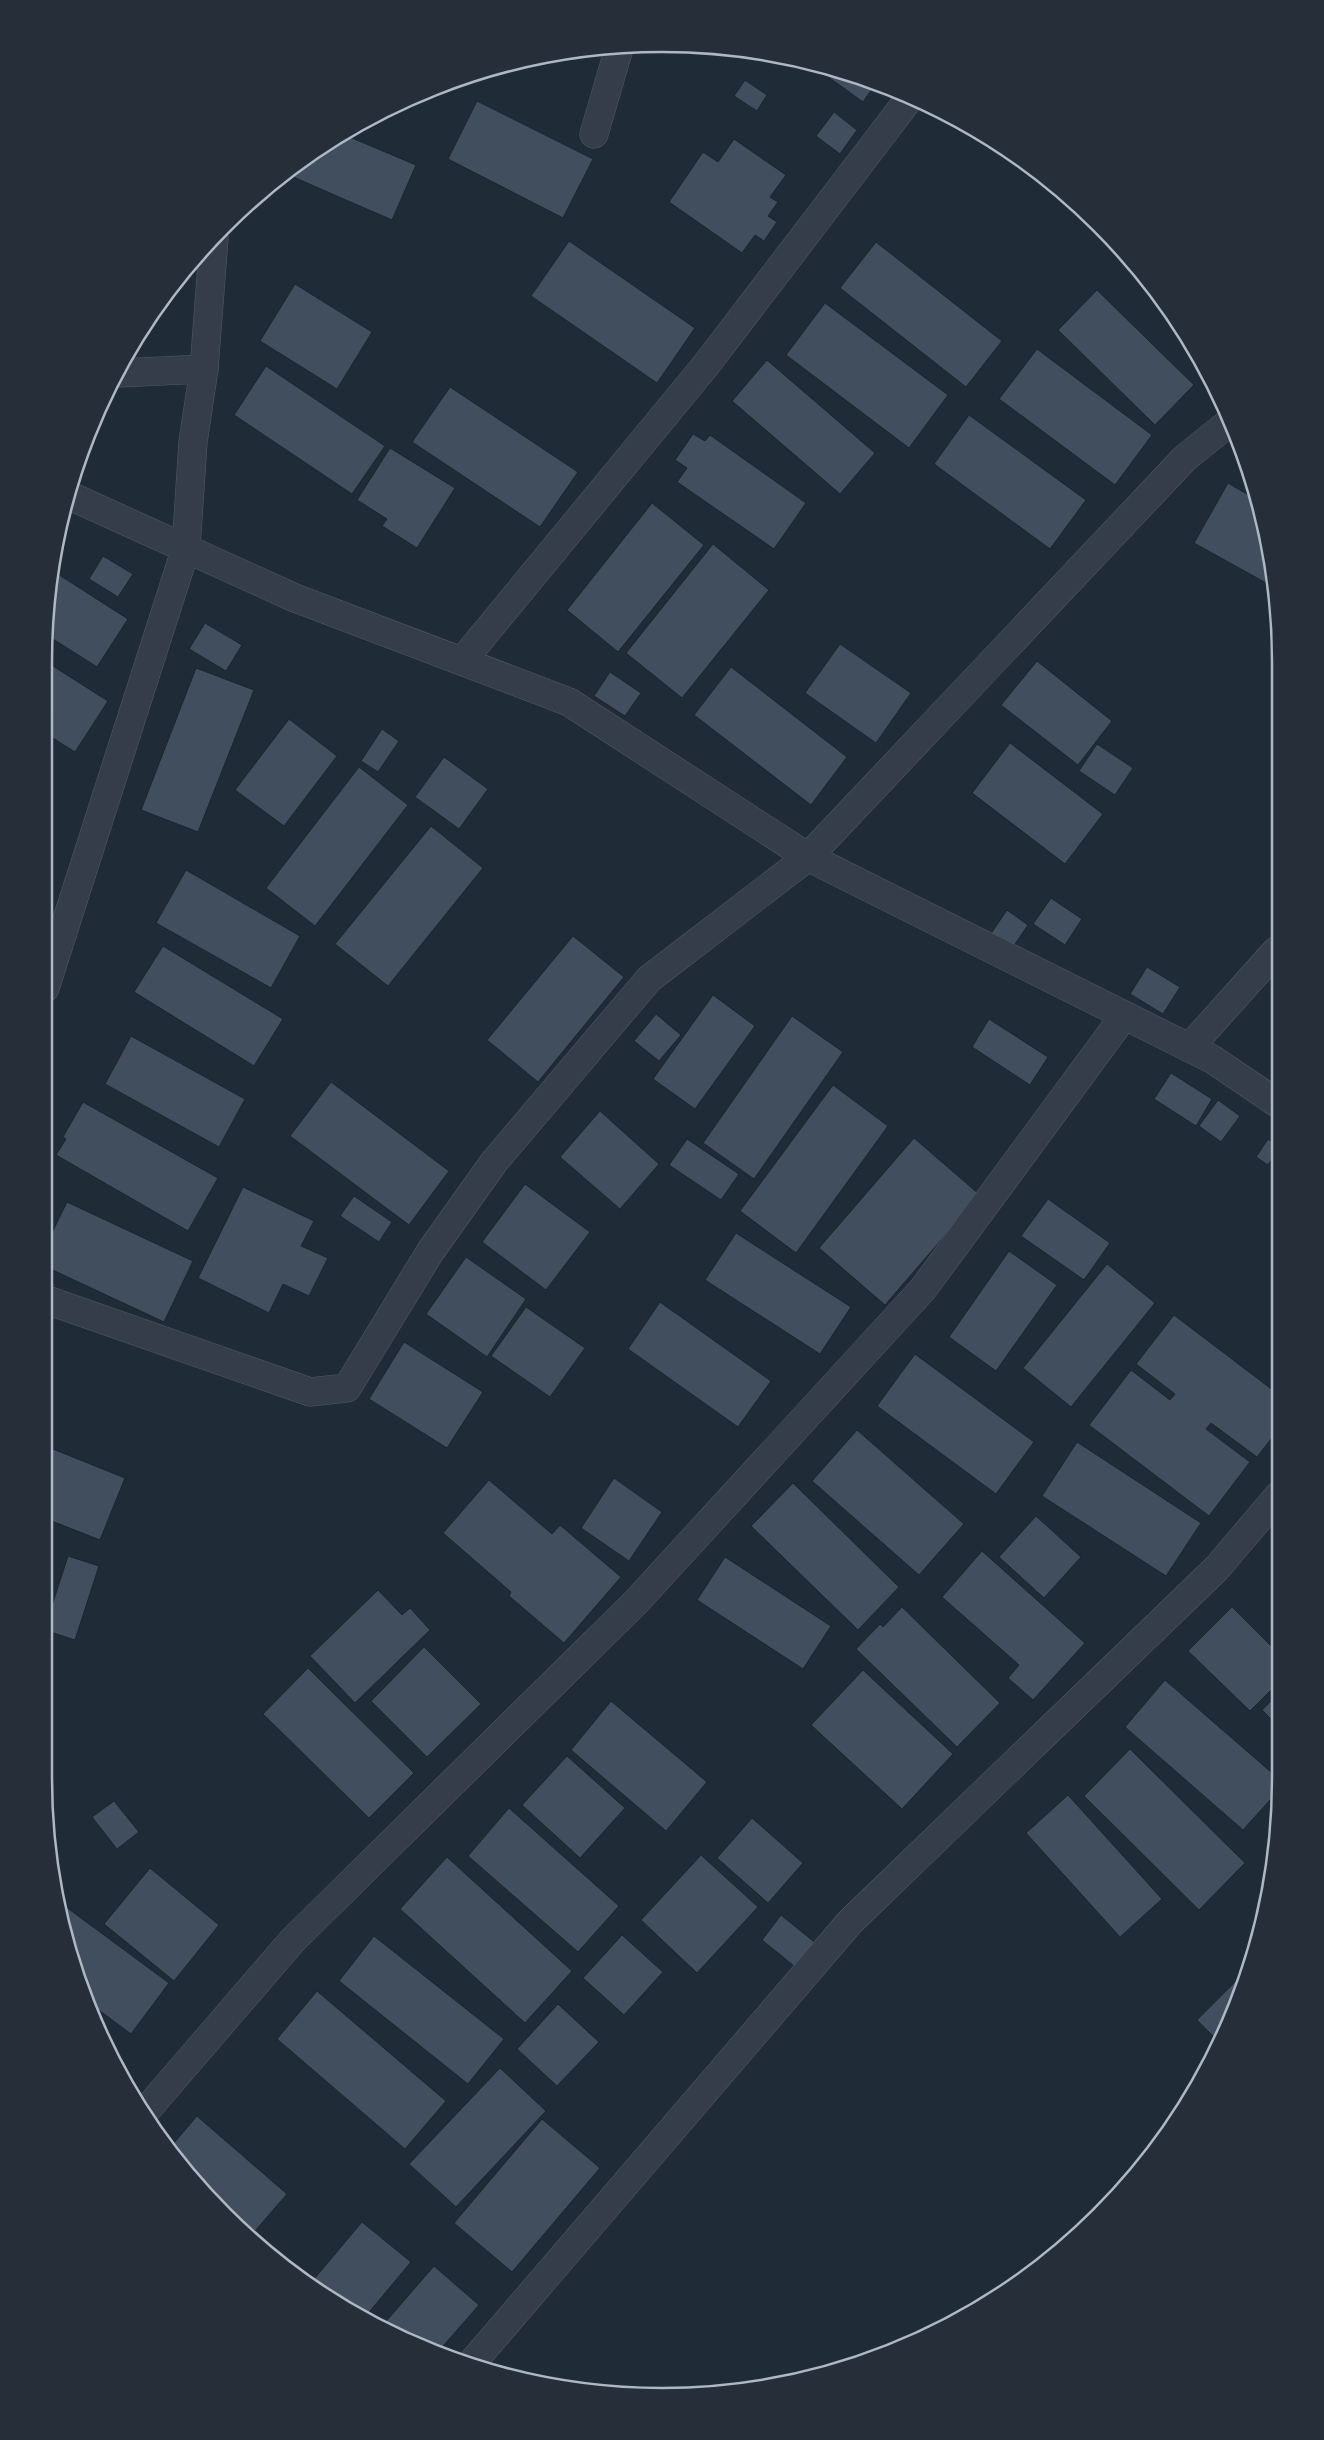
<svg xmlns="http://www.w3.org/2000/svg" width="1324" height="2440" font-family="Poppins,sans-serif">
<style>
.building{fill:#414e5d;stroke:#1b242f}
.lines{fill:none;stroke-linecap:round;stroke-linejoin:round}
.minor-casing{stroke:#515b66;stroke-width:29}
.minor{stroke:#343d49;stroke-width:28}
.rim{fill:none;stroke:#aeb8c5;stroke-width:2.5}
</style>
<rect width="100%" height="100%" fill="#202b38"/>
<g class="building">
<polygon points="578,52 575,61 557,56"/>
<polygon points="813,66 860,76 876,83 863,102"/>
<polygon points="745,80 767,95 757,111 734,96"/>
<polygon points="477,101 593,159 563,218 448,159"/>
<polygon points="834,112 857,130 840,154 816,136"/>
<polygon points="345,135 416,165 392,220 284,173"/>
<polygon points="734,139 786,175 770,197 778,202 768,216 777,222 764,241 755,235 742,253 669,202 703,152 718,162"/>
<polygon points="569,241 695,328 657,383 531,296"/>
<polygon points="876,242 1002,341 966,387 840,288"/>
<polygon points="295,284 372,332 337,389 260,341"/>
<polygon points="1097,290 1194,385 1155,425 1058,330"/>
<polygon points="825,303 948,395 909,448 786,355"/>
<polygon points="1037,349 1152,435 1115,485 999,399"/>
<polygon points="767,360 875,453 840,494 732,401"/>
<polygon points="266,366 385,446 352,494 234,415"/>
<polygon points="450,387 578,472 540,527 412,442"/>
<polygon points="969,415 1086,500 1050,549 934,464"/>
<polygon points="693,434 705,441 710,435 806,503 774,549 677,482 687,468 675,460"/>
<polygon points="390,448 455,488 417,548 382,526 387,519 357,500"/>
<polygon points="1228,483 1252,497 1275,588 1194,543"/>
<polygon points="652,503 704,545 618,652 567,610"/>
<polygon points="713,544 769,590 682,698 626,653"/>
<polygon points="103,556 133,574 118,597 89,579"/>
<polygon points="53,571 128,619 97,667 45,634"/>
<polygon points="205,623 242,645 226,671 189,649"/>
<polygon points="840,644 911,693 876,743 805,693"/>
<polygon points="45,661 108,701 75,752 45,733"/>
<polygon points="1037,661 1112,721 1078,765 1001,705"/>
<polygon points="731,667 847,757 811,805 694,715"/>
<polygon points="196,668 254,690 198,832 141,810"/>
<polygon points="610,672 641,693 625,716 594,696"/>
<polygon points="289,719 337,756 284,826 235,790"/>
<polygon points="382,729 399,741 378,772 361,761"/>
<polygon points="1010,743 1103,814 1065,864 972,793"/>
<polygon points="1097,744 1133,768 1115,795 1079,771"/>
<polygon points="444,757 488,789 459,829 415,797"/>
<polygon points="359,767 408,805 315,926 266,888"/>
<polygon points="431,826 483,868 388,986 335,944"/>
<polygon points="186,870 300,936 271,988 156,923"/>
<polygon points="1051,898 1082,919 1065,945 1033,924"/>
<polygon points="1007,910 1028,925 1011,950 990,935"/>
<polygon points="573,936 624,977 538,1082 487,1040"/>
<polygon points="163,946 283,1019 254,1066 134,992"/>
<polygon points="1147,967 1180,987 1163,1014 1130,994"/>
<polygon points="713,995 755,1026 695,1109 653,1079"/>
<polygon points="656,1014 681,1035 659,1061 634,1041"/>
<polygon points="792,1016 843,1052 754,1179 703,1143"/>
<polygon points="989,1019 1048,1057 1030,1085 972,1047"/>
<polygon points="131,1036 245,1099 219,1147 105,1084"/>
<polygon points="1171,1073 1212,1099 1196,1126 1154,1099"/>
<polygon points="331,1082 449,1171 409,1225 290,1136"/>
<polygon points="833,1085 888,1126 796,1253 740,1211"/>
<polygon points="1218,1100 1240,1116 1221,1142 1199,1126"/>
<polygon points="83,1102 218,1178 188,1231 56,1155 66,1139 63,1137"/>
<polygon points="600,1111 659,1164 620,1209 560,1157"/>
<polygon points="914,1138 980,1195 885,1305 819,1248"/>
<polygon points="687,1139 739,1174 721,1200 669,1165"/>
<polygon points="1268,1139 1277,1145 1277,1152 1268,1165 1256,1157"/>
<polygon points="525,1184 590,1232 546,1290 482,1242"/>
<polygon points="243,1187 314,1221 301,1246 328,1258 309,1296 283,1284 269,1313 198,1278"/>
<polygon points="354,1196 392,1222 379,1242 340,1216"/>
<polygon points="1048,1199 1110,1243 1084,1280 1021,1236"/>
<polygon points="67,1202 193,1261 164,1322 44,1266 44,1249"/>
<polygon points="736,1233 851,1307 820,1354 705,1280"/>
<polygon points="1009,1251 1057,1285 996,1371 949,1337"/>
<polygon points="466,1257 526,1299 487,1357 426,1314"/>
<polygon points="1107,1264 1155,1303 1071,1407 1023,1368"/>
<polygon points="660,1302 771,1381 738,1427 628,1349"/>
<polygon points="526,1307 585,1348 550,1397 491,1356"/>
<polygon points="1174,1315 1278,1394 1278,1430 1257,1457 1211,1423 1206,1429 1250,1462 1209,1516 1089,1425 1131,1370 1170,1400 1175,1394 1136,1364"/>
<polygon points="404,1342 483,1392 447,1448 369,1399"/>
<polygon points="915,1354 1034,1442 996,1494 877,1406"/>
<polygon points="857,1430 964,1524 919,1575 812,1481"/>
<polygon points="1077,1442 1201,1523 1166,1576 1042,1496"/>
<polygon points="48,1447 125,1478 100,1540 44,1518 44,1487 48,1477 44,1475 44,1457"/>
<polygon points="614,1478 662,1512 629,1561 581,1528"/>
<polygon points="489,1480 552,1534 560,1525 621,1577 564,1643 509,1596 511,1592 443,1533"/>
<polygon points="793,1483 899,1587 858,1630 751,1526"/>
<polygon points="1036,1516 1081,1557 1044,1598 999,1557"/>
<polygon points="982,1551 1085,1643 1033,1700 1008,1678 1019,1665 942,1597"/>
<polygon points="68,1556 99,1566 75,1640 44,1630"/>
<polygon points="725,1557 831,1626 803,1669 697,1600"/>
<polygon points="378,1590 402,1615 410,1608 430,1630 355,1703 310,1656"/>
<polygon points="902,1607 1000,1703 957,1747 856,1649 880,1624 883,1627"/>
<polygon points="1232,1607 1278,1653 1279,1682 1250,1711 1188,1651"/>
<polygon points="44,1639 51,1643 44,1659"/>
<polygon points="424,1647 481,1704 427,1757 371,1701"/>
<polygon points="308,1668 414,1773 369,1818 263,1714"/>
<polygon points="863,1670 953,1754 902,1809 811,1725"/>
<polygon points="1165,1680 1279,1779 1279,1790 1243,1830 1125,1727"/>
<polygon points="1279,1693 1279,1727 1262,1710"/>
<polygon points="611,1701 707,1782 666,1831 571,1750"/>
<polygon points="44,1736 49,1739 44,1750"/>
<polygon points="1130,1749 1245,1863 1199,1910 1084,1796"/>
<polygon points="567,1756 625,1808 580,1858 522,1805"/>
<polygon points="1068,1795 1162,1899 1120,1937 1026,1833"/>
<polygon points="114,1801 139,1832 117,1849 92,1817"/>
<polygon points="509,1808 619,1906 578,1952 468,1856"/>
<polygon points="752,1818 803,1863 768,1903 717,1858"/>
<polygon points="701,1855 758,1907 697,1973 641,1920"/>
<polygon points="447,1857 572,1971 525,2023 400,1909"/>
<polygon points="150,1868 219,1925 174,1981 104,1924"/>
<polygon points="58,1901 169,1983 131,2034 88,2002 77,1977 57,1903"/>
<polygon points="781,1915 818,1945 799,1970 762,1940"/>
<polygon points="622,1935 663,1972 624,2015 583,1978"/>
<polygon points="374,1936 504,2039 468,2084 339,1981"/>
<polygon points="1237,1980 1240,1983 1217,2040 1197,2020"/>
<polygon points="317,1991 446,2101 405,2149 277,2039"/>
<polygon points="558,2004 599,2042 557,2086 517,2049"/>
<polygon points="500,2068 546,2111 456,2207 409,2164"/>
<polygon points="197,2116 287,2194 249,2238 168,2150"/>
<polygon points="542,2119 600,2168 512,2272 454,2223"/>
<polygon points="362,2222 411,2262 365,2317 309,2285"/>
<polygon points="434,2266 479,2305 437,2353 382,2326"/>
</g>
<g class="lines">
<defs>
<g id="minor">
<polyline points="594,134 620,45"/>
<polyline points="118,373 204,369"/>
<polyline points="68,495 295,598 569,702 808,857 1212,1059 1277,1103"/>
<polyline points="463,660 706,365 909,99"/>
<polyline points="45,988 186,548 193,442 204,369 214,239"/>
<polyline points="1189,1048 1276,951"/>
<polyline points="44,1299 310,1392 347,1388 430,1252 494,1162 649,979 808,857 1185,458 1231,421"/>
<polyline points="144,2113 292,1941 636,1602 923,1289 1124,1016"/>
<polyline points="471,2364 850,1922 1217,1568 1278,1496"/>
</g>
</defs>
<use href="#minor" class="minor-casing"/>
<use href="#minor" class="minor"/>
</g>
<path d="M0 0H1324V2440H0ZM662 52H662A610 610 0 0 1 1272 662V1778A610 610 0 0 1 662 2388H662A610 610 0 0 1 52 1778V662A610 610 0 0 1 662 52Z" fill="#252e39" fill-rule="evenodd"/>
<path class="rim" d="M662 52H662A610 610 0 0 1 1272 662V1778A610 610 0 0 1 662 2388H662A610 610 0 0 1 52 1778V662A610 610 0 0 1 662 52Z"/>
</svg>
